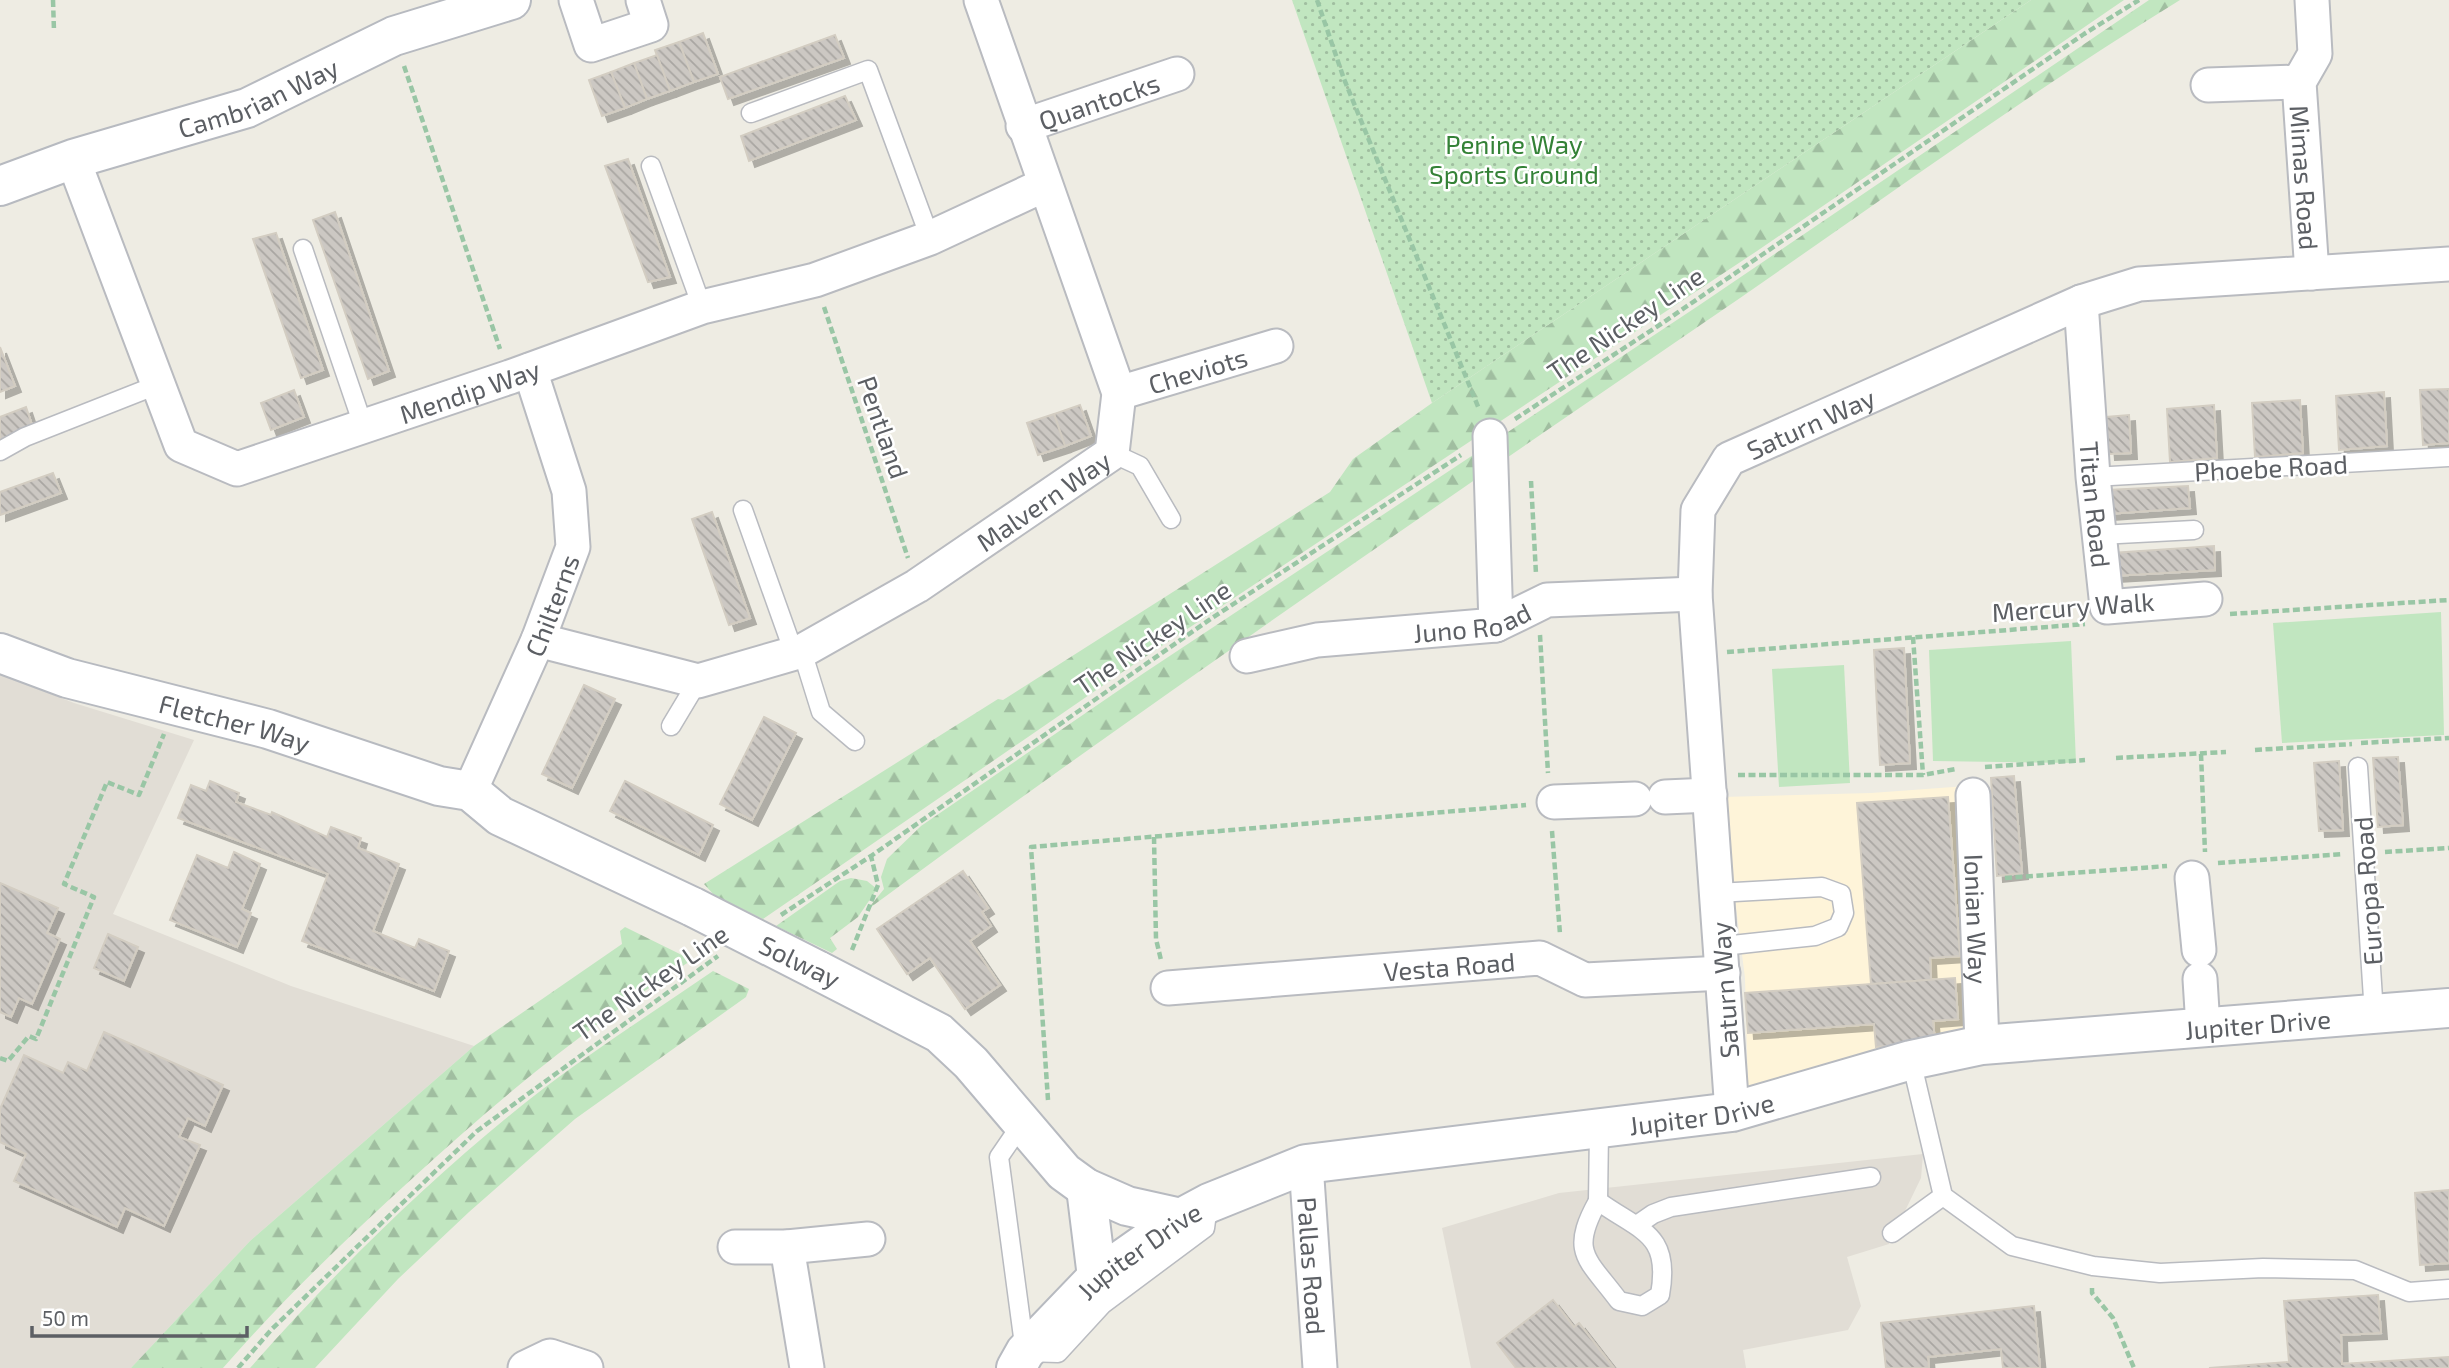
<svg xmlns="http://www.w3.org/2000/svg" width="2449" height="1368" font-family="'Exo 2',sans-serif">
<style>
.commercial{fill:#fef4d9}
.education{fill:#e1ddd5}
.grass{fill:#c1e6c0}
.forest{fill:url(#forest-firs)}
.park{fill:url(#park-dots)}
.building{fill:url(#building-back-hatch);stroke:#d3cdc2;stroke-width:2;filter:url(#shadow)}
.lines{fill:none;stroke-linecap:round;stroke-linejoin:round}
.lane-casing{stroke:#b9bbc0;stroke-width:21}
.street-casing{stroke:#b9bbc0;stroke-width:37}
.secondary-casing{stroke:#b7bac0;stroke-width:42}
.path{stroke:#99c6a5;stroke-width:4.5;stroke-dasharray:7 3.5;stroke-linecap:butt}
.lane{stroke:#fff;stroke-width:18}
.street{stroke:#fff;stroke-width:33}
.secondary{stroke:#fff;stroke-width:38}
.secondary-bridge-casing{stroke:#b7bac0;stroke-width:42;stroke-linecap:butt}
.secondary-bridge{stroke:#fff;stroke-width:38}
.labels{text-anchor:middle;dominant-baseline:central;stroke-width:5;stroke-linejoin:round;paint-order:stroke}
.street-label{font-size:26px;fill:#5c5f64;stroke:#fff}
.park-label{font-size:26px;fill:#348237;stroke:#fff}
</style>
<defs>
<pattern id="forest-firs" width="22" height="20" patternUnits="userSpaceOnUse" patternTransform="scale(1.75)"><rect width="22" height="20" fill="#c1e6c0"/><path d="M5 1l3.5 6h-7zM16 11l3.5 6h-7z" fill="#a0bea0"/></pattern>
<pattern id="park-dots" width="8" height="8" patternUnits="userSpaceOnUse" patternTransform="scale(1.75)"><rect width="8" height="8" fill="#c1e6c0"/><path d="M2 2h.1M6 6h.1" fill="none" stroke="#a0bea0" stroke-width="1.8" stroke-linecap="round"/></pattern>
<pattern id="building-back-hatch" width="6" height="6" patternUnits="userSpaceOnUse" patternTransform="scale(1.75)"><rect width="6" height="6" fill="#ccc8c3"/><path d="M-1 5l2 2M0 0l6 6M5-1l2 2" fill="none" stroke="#a9a6a2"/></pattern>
<filter id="shadow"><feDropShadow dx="6" dy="6" stdDeviation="0" flood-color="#0004"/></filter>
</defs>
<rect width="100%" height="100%" fill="#eeece3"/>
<polygon class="commercial" points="1967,786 1985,1042 1748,1088 1745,978 1722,797 1871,793"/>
<g class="education">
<polygon points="0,674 74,703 194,740 113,914 291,986 474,1046 250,1241 131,1368 0,1368"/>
<polygon points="1923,1154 1921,1178 1889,1244 1847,1257 1861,1306 1848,1330 1743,1350 1746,1368 1471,1368 1442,1228 1559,1193"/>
</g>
<g class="grass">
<polygon points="2441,612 2444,735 2282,743 2273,623"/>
<polygon points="2071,641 2076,763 1933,761 1929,650"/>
<polygon points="1844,665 1850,783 1779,787 1772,669"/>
</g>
<g class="forest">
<polygon points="2031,0 2124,0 1757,251 1124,671 763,919 714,895 704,884 998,699 1003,700 1330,492 1353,459 1432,403"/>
<path d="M2149 0H2180C2014 102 1863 214 1702 324 1422 516 1141 708 867 910L884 889 881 877 887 859 921 826 1144 673 1698 306Z"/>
<polygon points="851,878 867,881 877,889 858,917 830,938 837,949 832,953 776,926 840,881"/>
<path d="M625 927 692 960C591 1023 502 1096 415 1176 347 1238 283 1299 223 1368H131L250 1241 474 1046 622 944 620 931Z"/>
<path d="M713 971 749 989 746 997 575 1119 469 1212 398 1279 315 1368H250C335 1272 429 1179 530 1099 589 1053 652 1013 713 971Z"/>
</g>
<polygon class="park" points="1292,0 2031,0 1432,403"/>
<g class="building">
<polygon points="703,33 718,74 694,82 679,42"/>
<polygon points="835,35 844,58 728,99 720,77"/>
<polygon points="679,42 694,82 670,91 655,50"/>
<polygon points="657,55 670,91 647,99 634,63"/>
<polygon points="634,63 647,99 625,108 611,72"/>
<polygon points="611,72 625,108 602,116 589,80"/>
<polygon points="845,96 856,120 749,161 741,136"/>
<polygon points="628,159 670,277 648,282 605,166"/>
<polygon points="335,212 389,371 368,379 313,220"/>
<polygon points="276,233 323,370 301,378 253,239"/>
<polygon points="0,347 15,386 0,392"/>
<polygon points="2449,389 2449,443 2423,445 2420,390"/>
<polygon points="294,390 304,417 271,430 261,403"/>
<polygon points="2384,392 2387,446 2339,450 2336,396"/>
<polygon points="2300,400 2303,453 2255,457 2252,403"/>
<polygon points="1080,405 1091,436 1065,446 1054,414"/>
<polygon points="2214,405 2217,458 2170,462 2167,409"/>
<polygon points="26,407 34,431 0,443 0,417"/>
<polygon points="1054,414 1065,446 1038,455 1027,423"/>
<polygon points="2129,415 2131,453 2109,454 2106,417"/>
<polygon points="53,473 61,493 0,515 0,492"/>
<polygon points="2188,486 2190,508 2108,514 2107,490"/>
<polygon points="712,512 750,618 729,625 692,519"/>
<polygon points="2214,546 2215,570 2113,576 2112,553"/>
<polygon points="1904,648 1910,763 1880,765 1874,650"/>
<polygon points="584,685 615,699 572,788 542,774"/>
<polygon points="764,717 796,733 752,820 720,804"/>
<polygon points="2398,757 2403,825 2378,827 2373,758"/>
<polygon points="2339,761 2343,830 2319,831 2314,763"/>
<polygon points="2014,776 2022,873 1997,876 1991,778"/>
<polygon points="210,781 239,793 236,802 271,815 272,812 327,837 331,827 361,838 358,848 399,864 373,931 415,948 419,939 449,951 434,991 302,941 328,874 178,818 191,785 206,791"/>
<polygon points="625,781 713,825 699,855 610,811"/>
<polygon points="1948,797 1960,956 1930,958 1931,980 1871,984 1857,803"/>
<polygon points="234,852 260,864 242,909 251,913 237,947 170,920 197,855 228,868"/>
<polygon points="963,871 988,908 982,912 991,926 970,941 1000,985 965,1009 930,958 907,974 877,929"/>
<polygon points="0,883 58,908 47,933 60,939 32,1004 19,998 11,1017 0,1012"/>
<polygon points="108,934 138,947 124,981 94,968"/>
<polygon points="1955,978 1958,1019 1933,1021 1935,1042 1876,1047 1874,1024 1748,1033 1745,993"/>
<polygon points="104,1032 223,1085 205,1126 188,1118 179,1137 200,1145 164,1226 125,1208 117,1227 14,1181 26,1154 0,1142 0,1109 24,1055 63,1073 68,1062 87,1071"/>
<polygon points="2449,1190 2449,1263 2420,1265 2415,1193"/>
<polygon points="2378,1295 2381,1333 2341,1335 2342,1364 2449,1357 2449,1368 2209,1368 2289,1362 2284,1301"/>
<polygon points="1553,1300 1574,1327 1579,1323 1614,1368 1516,1368 1497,1343"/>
<polygon points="2034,1306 2040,1368 2003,1368 2001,1349 1928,1357 1929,1368 1886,1368 1881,1323"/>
</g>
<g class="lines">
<defs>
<g id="lane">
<polyline points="751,113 868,70 930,238"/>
<polyline points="651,166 702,307"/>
<polyline points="303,249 363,425"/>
<polyline points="0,451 25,437 157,385"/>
<polyline points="1112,453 1140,466 1171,519"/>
<polyline points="2093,477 2449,457"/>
<polyline points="743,510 794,653"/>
<polyline points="2100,535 2194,530"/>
<polyline points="802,651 821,712 855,741"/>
<polyline points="671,726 698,681"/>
<polyline points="2358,767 2374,1014"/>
<polyline points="1717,893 1822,887 1841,894 1844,913 1838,927 1815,936 1723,946"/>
<polyline points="1911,1060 1943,1196 2012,1246 2093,1266 2160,1273 2263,1268 2355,1270 2409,1292 2449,1289"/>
<polyline points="1023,1122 999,1157 1025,1352 1058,1353 1103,1304 1205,1228 1208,1206"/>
<path d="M1598 1201C1641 1232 1671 1233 1660 1295L1642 1306 1619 1301C1587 1258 1569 1253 1598 1201Z"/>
<polyline points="1598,1201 1599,1131"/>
<polyline points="1637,1225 1653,1214 1671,1207 1871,1177"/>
<polyline points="1892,1233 1943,1196"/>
</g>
<g id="street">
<polyline points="576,0 591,45 651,25 643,0"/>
<path id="s1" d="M2312 0 2315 54 2299 82 2312 273"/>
<polyline points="2208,85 2299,82"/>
<path id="s2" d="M1023 126 1177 74"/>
<path id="s3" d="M73 159 181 445 237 469 510 377 702 307 815 280 930 238 1044 185"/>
<path id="s4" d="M2081 302 2093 477 2107 607 2205 599"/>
<path id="s5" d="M1119 393 1276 346"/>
<polyline points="1490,436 1496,625"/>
<path id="s6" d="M538 640 698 681 802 651 917 586 1112 453 1119 393 981 0"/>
<path id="s7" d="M1247 656 1317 640 1496 625 1547 600 1695 594"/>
<path id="s8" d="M470 791 538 640 573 547 569 491 530 370"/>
<path id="s9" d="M1973 795 1982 1045"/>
<polyline points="1665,797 1710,795"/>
<polyline points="1554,802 1635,799"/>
<polyline points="2192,878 2199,950"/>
<polyline points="2200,979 2203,1027"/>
<path id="s10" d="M1168 988 1540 958 1585 980 1723 973"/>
<path id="s11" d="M1732 1112 1695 594 1698 510 1729 459 2081 302 2139 284 2449 264"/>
<path id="s12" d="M1306 1164 1320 1368"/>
<polyline points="735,1247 787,1247 868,1239"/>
<polyline points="787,1247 807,1368"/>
<polyline points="525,1368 550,1356 586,1368"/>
</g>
<g id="secondary">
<path id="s13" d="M0 186 73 159 247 108 394 36 511 0"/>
<path id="s14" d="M0 653 67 678 268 729 439 786 470 791 500 816 693 907"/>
<polyline points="817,970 939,1033 971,1063 1064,1172 1086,1188 1127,1206 1181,1218"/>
<polyline points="1086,1188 1097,1277"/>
<path id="s15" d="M1016 1368 1025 1352 1097 1277 1181 1218 1209 1203 1306 1164 1732 1112 1911 1060 1982 1045 2449 1008"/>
</g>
</defs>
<use href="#lane" class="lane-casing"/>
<use href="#street" class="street-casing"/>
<use href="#secondary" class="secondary-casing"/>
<g class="path">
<polyline points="53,0 54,31"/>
<polyline points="1317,0 1344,79 1479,409"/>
<polyline points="404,66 500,349"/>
<polyline points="824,307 908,558"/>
<polyline points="1515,419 1661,324 2084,34 2139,0"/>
<polyline points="1531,481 1536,574"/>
<polyline points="2230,614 2449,600"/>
<polyline points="1540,635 1548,773"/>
<polyline points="1913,637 1923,775"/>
<polyline points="1727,652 2085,624"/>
<polyline points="2361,743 2449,738"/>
<polyline points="2255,750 2352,744"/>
<polyline points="2201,754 2205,852"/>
<polyline points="2116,758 2226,752"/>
<polyline points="1985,767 2085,760"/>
<polyline points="1738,775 1923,775 1956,769"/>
<polyline points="1552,831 1560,934"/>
<polyline points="1154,837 1156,939 1161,960"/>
<polyline points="2385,852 2449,848"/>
<polyline points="2218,863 2342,854"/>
<polyline points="2005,878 2167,866"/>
<polyline points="781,915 871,856 1212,618 1461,455"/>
<polyline points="852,950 878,885 871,856"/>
<polyline points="0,1058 8,1061 29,1036 36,1039 94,897 64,884 107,782 139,795 164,734"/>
<polyline points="1048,1100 1031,847 1526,805"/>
<polyline points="2092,1288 2092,1293 2113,1318 2134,1368"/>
<polyline points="238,1368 272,1329 477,1131 718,956"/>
</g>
<use href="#lane" class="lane"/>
<use href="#street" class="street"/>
<use href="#secondary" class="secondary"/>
<defs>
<polyline id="secondary-bridge" points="693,907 817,970"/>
</defs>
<use href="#secondary-bridge" class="secondary-bridge-casing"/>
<use href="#secondary-bridge" class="secondary-bridge"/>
</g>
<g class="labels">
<g class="street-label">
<text stroke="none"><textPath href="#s13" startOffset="273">Cambrian Way</textPath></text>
<text stroke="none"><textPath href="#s2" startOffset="80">Quantocks</textPath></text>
<text stroke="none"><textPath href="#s1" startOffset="182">Mimas Road</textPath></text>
<text transform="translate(1625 323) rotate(-34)">The Nickey Line</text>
<text stroke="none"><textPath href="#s5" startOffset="82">Cheviots</textPath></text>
<text stroke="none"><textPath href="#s3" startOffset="612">Mendip Way</textPath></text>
<text stroke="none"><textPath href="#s11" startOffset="752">Saturn Way</textPath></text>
<text transform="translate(884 427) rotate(71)">Pentland</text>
<text transform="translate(2271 467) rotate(-3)">Phoebe Road</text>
<text stroke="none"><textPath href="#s6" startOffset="558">Malvern Way</textPath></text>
<text stroke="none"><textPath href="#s4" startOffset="203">Titan Road</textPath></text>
<text stroke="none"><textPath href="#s8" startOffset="203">Chilterns</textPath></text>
<text transform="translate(2073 606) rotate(-4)">Mercury Walk</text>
<text stroke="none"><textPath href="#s7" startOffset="228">Juno Road</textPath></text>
<text transform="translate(1152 637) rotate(-34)">The Nickey Line</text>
<text stroke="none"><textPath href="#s14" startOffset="245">Fletcher Way</textPath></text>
<text transform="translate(2367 891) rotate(-94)">Europa Road</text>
<text stroke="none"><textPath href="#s9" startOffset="124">Ionian Way</textPath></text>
<text transform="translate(800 961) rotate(26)">Solway</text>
<text stroke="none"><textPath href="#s10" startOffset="282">Vesta Road</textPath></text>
<text transform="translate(650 982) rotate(-35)">The Nickey Line</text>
<text transform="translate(1724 990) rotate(-94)">Saturn Way</text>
<text stroke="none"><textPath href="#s15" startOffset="1326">Jupiter Drive</textPath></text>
<text stroke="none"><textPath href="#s15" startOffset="760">Jupiter Drive</textPath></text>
<text stroke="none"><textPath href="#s15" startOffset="172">Jupiter Drive</textPath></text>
<text stroke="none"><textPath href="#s12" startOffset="102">Pallas Road</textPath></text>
</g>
<g class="park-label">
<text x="1514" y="143">Penine Way<tspan x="1514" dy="30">Sports Ground</tspan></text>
</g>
</g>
<path d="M32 1326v10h215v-10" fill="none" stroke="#5c5f64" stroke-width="3.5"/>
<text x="42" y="1326" font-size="21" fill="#5c5f64" stroke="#ffffff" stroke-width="5" paint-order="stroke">50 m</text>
</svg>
